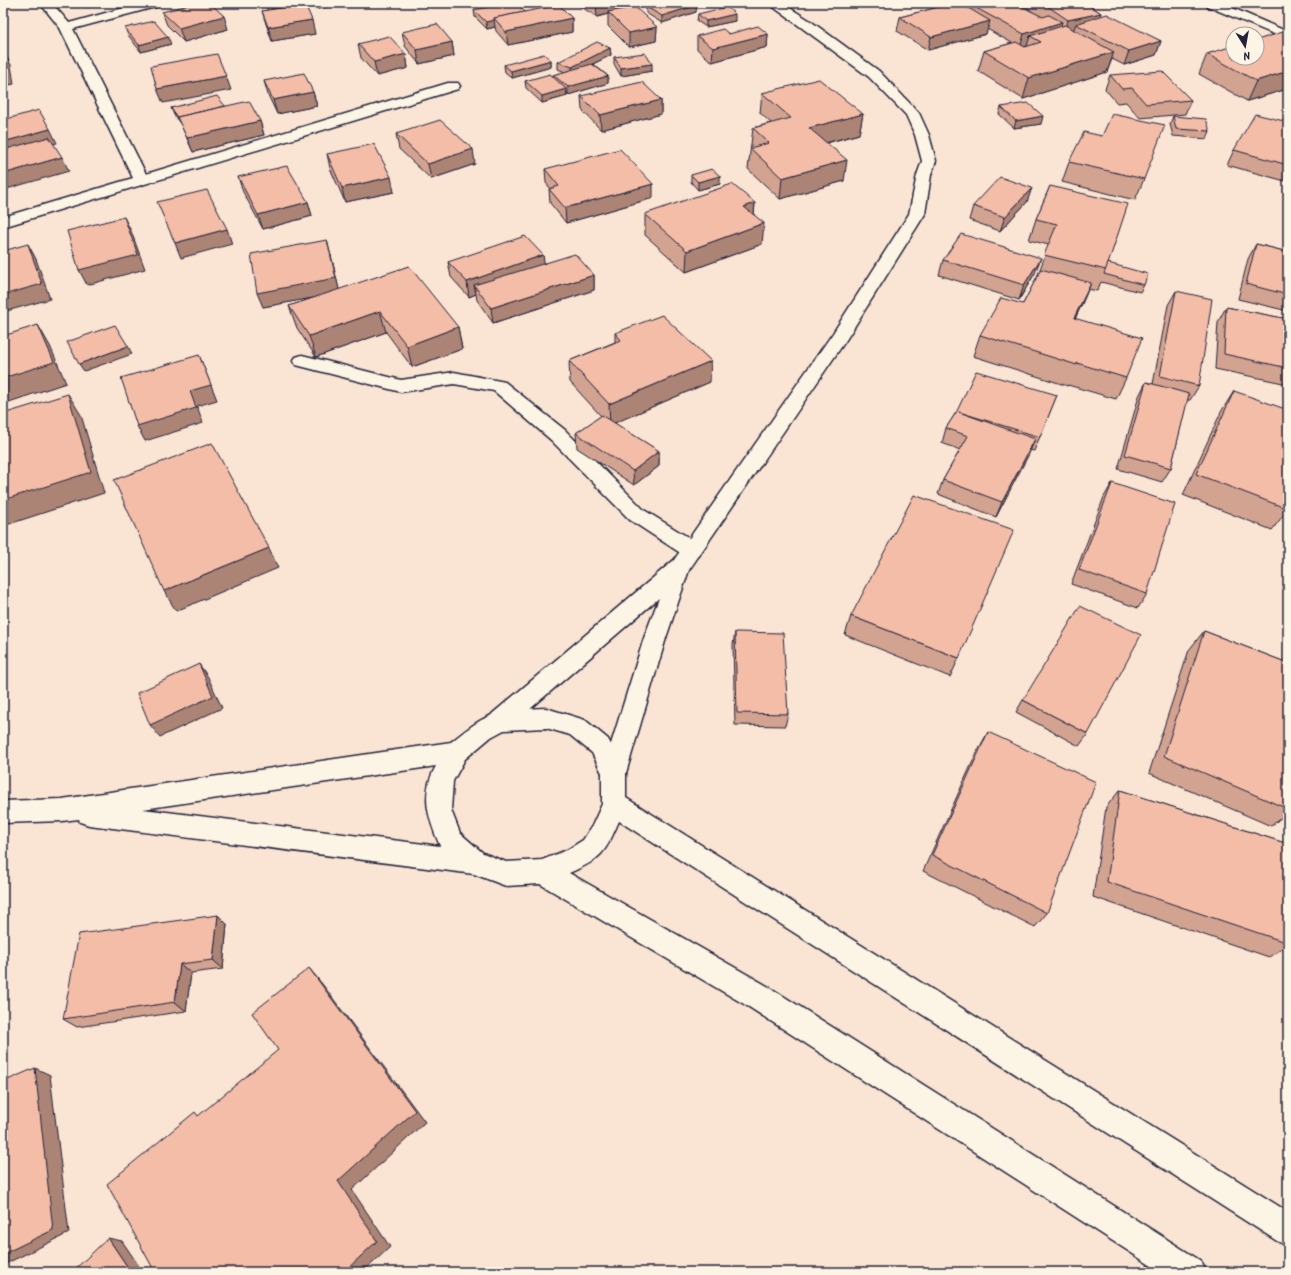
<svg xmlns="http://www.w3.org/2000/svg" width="1291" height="1275" font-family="Kalam,sans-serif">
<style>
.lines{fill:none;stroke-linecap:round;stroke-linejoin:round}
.service-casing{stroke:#22223b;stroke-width:3}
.minor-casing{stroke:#22223b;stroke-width:3}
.tertiary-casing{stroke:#22223b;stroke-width:3}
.service{fill:#fcf5e5;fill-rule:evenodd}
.minor{fill:#fcf5e5;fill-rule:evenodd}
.tertiary{fill:#fcf5e5;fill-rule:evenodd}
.wall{fill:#d2a390;stroke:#22223b}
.shaded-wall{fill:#ab8476;stroke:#22223b}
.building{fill:#f4bda8;stroke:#22223b}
</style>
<rect width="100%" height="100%" fill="#fae4d3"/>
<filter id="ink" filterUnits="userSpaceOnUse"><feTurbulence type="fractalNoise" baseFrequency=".025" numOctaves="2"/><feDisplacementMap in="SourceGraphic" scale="8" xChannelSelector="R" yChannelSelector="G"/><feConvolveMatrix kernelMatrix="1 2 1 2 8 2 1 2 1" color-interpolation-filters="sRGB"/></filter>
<g filter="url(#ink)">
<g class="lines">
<defs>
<polygon id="service" points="302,355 401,380 454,372 505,382 565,430 644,510 699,544 702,550 699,556 692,558 685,556 630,520 551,440 494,391 454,384 401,392 296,365 293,361 296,357"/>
<g id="minor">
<polygon points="40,3 52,3 69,23 142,3 161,3 159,6 73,29 146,174 448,83 458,83 460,86 458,89 3,227 3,217 133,178 60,28"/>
<polygon points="768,3 782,3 809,20 879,71 919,113 929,135 936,161 931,175 925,214 846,340 689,570 666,638 626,773 623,781 614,784 605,781 602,773 644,638 659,598 508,728 500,731 492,728 488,721 492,714 674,560 833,333 909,214 917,175 922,161 915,135 906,115 869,77"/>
<polygon points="1205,3 1221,3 1288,32 1288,40 1207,6"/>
</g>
<path id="tertiary" d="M546 708 585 720 608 739 626 773V798L1288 1212V1246L1277 1241 619 821C605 853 602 859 569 873L769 987 1201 1261 1206 1272H1161L749 1007 540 884 506 886 474 874 89 825 80 822 79 819 62 821 3 823V801L62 799 451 742C489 711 497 710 546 708ZM546 728 570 735 592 753 602 773V804L592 826 583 840 567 850 542 860 506 862 483 853 460 833 451 810 453 781 465 759 491 737 504 730ZM436 766C420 794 428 818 440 846L143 809Z"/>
</defs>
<use href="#service" class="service-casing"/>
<use href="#minor" class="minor-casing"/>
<use href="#tertiary" class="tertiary-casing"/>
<use href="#service" class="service"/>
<use href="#minor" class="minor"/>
<use href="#tertiary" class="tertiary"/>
</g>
<g class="wall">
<polygon points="263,3 302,3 315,34 272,41 266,24 262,11 268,10"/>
<polygon points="313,3 342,3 318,9"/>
<polygon points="575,3 627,3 627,8 623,9 657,27 656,41 629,47 608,26 608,14 597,17"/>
<polygon points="632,3 653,3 637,7"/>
<polygon points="954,3 1015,3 1034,13 1024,5 1025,3 1086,3 1101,13 1100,16 1161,41 1156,55 1124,65 1112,59 1107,72 1023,99 978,71 984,51 1012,43 987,29 986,34 928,50 897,31 900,17"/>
<polygon points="646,7 696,12 662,23 646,13"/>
<polygon points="474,10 525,12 572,18 572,32 508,45 496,31 495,27 487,29 475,17"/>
<polygon points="162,12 228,29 184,42 167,25"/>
<polygon points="698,14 735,21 706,27 697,21"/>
<polygon points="125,28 171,44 141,52 128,35"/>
<polygon points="402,32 452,42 454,56 419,64 405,46"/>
<polygon points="1288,32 1288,89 1287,89 1247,101 1199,74 1207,54"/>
<polygon points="729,34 768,34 767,47 712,62 697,49 697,36"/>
<polygon points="358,44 406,54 408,68 377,76 361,58"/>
<polygon points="610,48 611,55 593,64 608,76 608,83 568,95 567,93 567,96 542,103 526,88 525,81 553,77 553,75 565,72 558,69 558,62"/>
<polygon points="614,57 652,71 621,76 614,64"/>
<polygon points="551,60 551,67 512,78 505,72 504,65"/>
<polygon points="1110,75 1191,100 1185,114 1140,118 1126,102 1117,103 1105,89"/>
<polygon points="264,81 313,92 317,106 277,114 268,95"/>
<polygon points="762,93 863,114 859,134 827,143 844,181 780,199 748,169 753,128 771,123 760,113"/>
<polygon points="581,96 661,100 661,114 601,130 582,110"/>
<polygon points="225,106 260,121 264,135 193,152 181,125 174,115 171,108"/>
<polygon points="1001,107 1041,124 1014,128 999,114"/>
<polygon points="1173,116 1210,131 1207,139 1173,136 1170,124"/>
<polygon points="1288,122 1288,174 1285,181 1227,165 1234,150"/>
<polygon points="396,134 475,164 431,179 399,149"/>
<polygon points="1102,136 1144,179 1135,200 1062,182 1069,162"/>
<polygon points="327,154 394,192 345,202 330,168"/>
<polygon points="545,169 653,198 566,223 550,203 549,189 550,188 546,183"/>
<polygon points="691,175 720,184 698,190 691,182"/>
<polygon points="238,177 308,202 312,216 263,229 243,192"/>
<polygon points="1050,186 1108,263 1144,285 1140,292 1101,282 1097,291 1088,289 1075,319 1126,378 1116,399 1068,385 1068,386 973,356 980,335 1023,304 1037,277 1049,245 1029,240 1036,219"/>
<polygon points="1027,202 1000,231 969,220 973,206"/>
<polygon points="755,203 754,215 762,244 686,272 645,235 645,214"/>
<polygon points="1256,244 1288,252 1288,311 1238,299 1248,259"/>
<polygon points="331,255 339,290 458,327 462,349 412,367 386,332 316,357 297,328 289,306 316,297 263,307"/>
<polygon points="543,255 544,263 594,275 594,290 493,323 477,300 476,294 469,297 451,277 448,262"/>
<polygon points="943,260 1035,273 1019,300 939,275"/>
<polygon points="1176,291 1199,386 1190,400 1187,400 1171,468 1162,482 1118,469 1139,396 1146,382 1153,384 1168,305"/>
<polygon points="1226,307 1288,319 1288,384 1215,369 1218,322"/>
<polygon points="615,333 710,382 614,423 659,451 659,466 634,485 577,448 576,433 601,416 570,382 569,361 615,342"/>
<polygon points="1234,391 1288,509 1272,530 1183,495 1221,412"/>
<polygon points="1057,395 1034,451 1030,450 996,517 938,494 943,480 960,450 942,443 946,428 957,411"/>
<polygon points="1112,483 1147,594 1138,608 1071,584 1104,497"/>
<polygon points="851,616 959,658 950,677 845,635"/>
<polygon points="1204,631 1288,663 1288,812 1271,826 1149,773 1189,650"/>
<polygon points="735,632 788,714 785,726 735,725 733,645"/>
<polygon points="1023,700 1088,734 1079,746 1016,712"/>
<polygon points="988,732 1047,913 1035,927 923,871 978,750"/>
<polygon points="1120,790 1288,844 1288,945 1269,957 1093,897 1106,807"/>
<polygon points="227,924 223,969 191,973 186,1011 77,1027 63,1019"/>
</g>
<g class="shaded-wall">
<polygon points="86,3 124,3 87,7"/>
<polygon points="316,3 342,3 318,9"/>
<polygon points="599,3 627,3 627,8 609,14 608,12 608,14 597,17 596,4"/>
<polygon points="637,3 653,3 637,7"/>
<polygon points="697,5 696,12 662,23 662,16"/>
<polygon points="1101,13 1097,27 1076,24 1073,31 1063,33 1068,20"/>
<polygon points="735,14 735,21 706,27 706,21"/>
<polygon points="224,16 228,29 184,42 179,28"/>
<polygon points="572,18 572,32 508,45 506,32"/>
<polygon points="312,20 315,34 272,41 268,27"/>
<polygon points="494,20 495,27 487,29 486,22"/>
<polygon points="990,21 986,34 928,50 931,37"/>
<polygon points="1062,22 1058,36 1030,36 1027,46 1020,48 1024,34"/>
<polygon points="657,27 656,41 629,47 629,33"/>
<polygon points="768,34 767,47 712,62 713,48"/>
<polygon points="168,37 171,44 141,52 139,45"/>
<polygon points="1161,41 1156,55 1124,65 1129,51"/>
<polygon points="452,42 454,56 419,64 417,50"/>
<polygon points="610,48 611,55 572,74 572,67"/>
<polygon points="4,52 11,65 14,84 3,86"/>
<polygon points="1114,52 1107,72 1023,99 1029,78"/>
<polygon points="406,54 408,68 377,76 374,62"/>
<polygon points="551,60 551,67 512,78 511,71"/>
<polygon points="652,64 652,71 621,76 621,68"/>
<polygon points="1288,71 1288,86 1287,89 1247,101 1256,81"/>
<polygon points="226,76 231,90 163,103 157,89"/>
<polygon points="608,76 608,83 568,95 568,87"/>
<polygon points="566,89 567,96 542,103 542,96"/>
<polygon points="313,92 317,106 277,114 273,100"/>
<polygon points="661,100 661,114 601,130 600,115"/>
<polygon points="863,114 859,134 806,148 809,128"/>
<polygon points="1043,116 1041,124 1014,128 1016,121"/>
<polygon points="260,121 264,135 193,152 187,138"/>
<polygon points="50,129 57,143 3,158 3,142"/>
<polygon points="473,149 475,164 431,179 428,164"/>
<polygon points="62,157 69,171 3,190 3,174"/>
<polygon points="847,160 844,181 780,199 782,178"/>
<polygon points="720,176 720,184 698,190 698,182"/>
<polygon points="391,177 394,192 345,202 342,188"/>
<polygon points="653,184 653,198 566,223 565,208"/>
<polygon points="1032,188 1027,202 1000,231 1005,217"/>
<polygon points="308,202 312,216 263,229 258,215"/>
<polygon points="755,203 753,224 744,207"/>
<polygon points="124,217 131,231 145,269 87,285 79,270"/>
<polygon points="764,223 762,244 686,272 687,251"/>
<polygon points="227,229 232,244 181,258 175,243"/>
<polygon points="327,240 340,293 263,307 257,293"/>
<polygon points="28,244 36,259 50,299 3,312 3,295"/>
<polygon points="543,255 545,269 474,285 476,294 469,297 467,282"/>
<polygon points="1041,258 1035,273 1019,300 1024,285"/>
<polygon points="594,275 594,290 493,323 491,308"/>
<polygon points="1091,283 1082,304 1065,340 1074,318"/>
<polygon points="380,311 386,332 316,357 309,336"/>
<polygon points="38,325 50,346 66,383 3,404 3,378"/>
<polygon points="458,327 462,349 412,367 407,346"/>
<polygon points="128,346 132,354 84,371 79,364"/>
<polygon points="199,355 217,400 197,406 203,423 145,441 137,426 190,391"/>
<polygon points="711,361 710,382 610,425 609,404"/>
<polygon points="68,394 81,415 104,493 3,526 3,500"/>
<polygon points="1035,439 1029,454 996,517 1002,502"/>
<polygon points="659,451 659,466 634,485 633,471"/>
<polygon points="269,548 278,568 176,611 164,591"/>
<polygon points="199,664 208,677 222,708 160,737 150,725"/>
<polygon points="218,915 227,924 223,969 213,960"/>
<polygon points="180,964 191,973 186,1011 175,1002"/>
<polygon points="309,968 323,985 425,1122 352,1190 390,1247 363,1272 344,1272 338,1181"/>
<polygon points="35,1068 50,1075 69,1233 5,1264 3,1263 3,1254"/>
<polygon points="108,1238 122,1241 143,1272 131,1272"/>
</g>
<g class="building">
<polygon points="196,3 210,3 224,16 179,28 162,12"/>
<polygon points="266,3 302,3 303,4 272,9"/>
<polygon points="508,3 516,3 525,12 494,18 494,20 486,22 474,10"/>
<polygon points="656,3 693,3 697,5 662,16 646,7"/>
<polygon points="954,3 960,3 990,21 931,37 900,17"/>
<polygon points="967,3 1015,3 1043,17 1049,15 1062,22 1024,34"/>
<polygon points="1043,3 1086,3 1101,13 1068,20"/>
<polygon points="305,4 312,20 268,27 262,11"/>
<polygon points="559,5 572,18 506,32 494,18"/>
<polygon points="635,7 657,27 629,33 608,12"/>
<polygon points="727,7 735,14 706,21 698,14"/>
<polygon points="1107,14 1161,41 1129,51 1076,24"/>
<polygon points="154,21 168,37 139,45 125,28"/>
<polygon points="437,24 452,42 417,50 402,32"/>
<polygon points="1065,25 1114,52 1029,78 984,51 1016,42 1025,47 1041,42 1030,36"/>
<polygon points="758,26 768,34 713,48 697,36 723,29 729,34"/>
<polygon points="1286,31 1288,32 1288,71 1256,81 1207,54 1233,46 1233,58 1257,58 1257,40"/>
<polygon points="389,36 406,54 374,62 358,44"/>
<polygon points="597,42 610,48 572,67 558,62"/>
<polygon points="3,52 4,52 7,70 3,71"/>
<polygon points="645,53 652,64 621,68 614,57"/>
<polygon points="217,54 226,76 157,89 151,66"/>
<polygon points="544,54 551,60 511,71 504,65"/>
<polygon points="592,64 608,76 568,87 553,75"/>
<polygon points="1162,71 1191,100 1146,104 1132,88 1122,89 1110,75"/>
<polygon points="304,73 313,92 273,100 264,81"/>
<polygon points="550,74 566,89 542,96 525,81"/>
<polygon points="819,79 863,114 809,128 847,160 782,178 750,148 769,143 753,128 791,118 762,93"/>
<polygon points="642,82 661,100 600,115 581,96"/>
<polygon points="217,96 225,106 177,117 178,119 171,108"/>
<polygon points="249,101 260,121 187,138 177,117"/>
<polygon points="1028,103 1043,116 1016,121 1001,107"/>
<polygon points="39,110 50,129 3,142 3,120"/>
<polygon points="1112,114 1165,125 1144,179 1069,162 1084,132 1102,136"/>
<polygon points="1255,114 1288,122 1288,165 1234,150"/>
<polygon points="1173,116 1206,119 1210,131 1176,129"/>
<polygon points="440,120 473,149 428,164 396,134"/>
<polygon points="49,137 62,157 3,174 3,150"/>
<polygon points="374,144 391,177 342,188 327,154"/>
<polygon points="620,149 653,184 565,208 549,189 559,186 545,169"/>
<polygon points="287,166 308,202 258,215 238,177"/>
<polygon points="712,169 720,176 698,182 691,175"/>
<polygon points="1000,177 1032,188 1005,217 973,206"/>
<polygon points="732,184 755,203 744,207 764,223 687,251 645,214"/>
<polygon points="1050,186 1128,204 1106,270 1044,255 1057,224 1036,219"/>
<polygon points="207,190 227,229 175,243 157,202"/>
<polygon points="124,217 138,255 79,270 67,231"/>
<polygon points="961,234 1041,258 1024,285 943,260"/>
<polygon points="525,236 543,255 467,282 448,262"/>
<polygon points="327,240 336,278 257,293 251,254"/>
<polygon points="28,244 42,284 3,295 3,251"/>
<polygon points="1256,244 1288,252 1288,295 1246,284"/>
<polygon points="575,254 594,275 491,308 474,285"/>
<polygon points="1108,263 1148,274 1144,285 1104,274"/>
<polygon points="409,266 458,327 407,346 380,311 309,336 289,306"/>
<polygon points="1041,269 1091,283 1074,318 1142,338 1126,378 1077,363 1077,365 980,335 1001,298 1023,304"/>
<polygon points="1176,291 1212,299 1199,386 1160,376"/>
<polygon points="1226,307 1288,319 1288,368 1224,354"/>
<polygon points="662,315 711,361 609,404 569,361 621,340 615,333"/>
<polygon points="38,325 54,362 3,378 3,336"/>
<polygon points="115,325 128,346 79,364 67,342"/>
<polygon points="199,355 211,385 190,391 196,408 137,426 121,378"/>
<polygon points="976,371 1057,395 1040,437 959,412 1035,439 1002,502 943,480 968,436 946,428 957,411"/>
<polygon points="1146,382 1189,394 1171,468 1125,455"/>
<polygon points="1234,391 1288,410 1288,509 1196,474"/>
<polygon points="68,394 91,472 3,500 3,414"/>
<polygon points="602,415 659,451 633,471 576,433"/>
<polygon points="212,443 269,548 164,591 114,480"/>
<polygon points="1112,483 1175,504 1147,594 1079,570"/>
<polygon points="914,495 1014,530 959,658 851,616"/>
<polygon points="1080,606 1141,635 1088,734 1023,700"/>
<polygon points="1204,631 1288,663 1288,809 1164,756"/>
<polygon points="735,632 783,633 788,714 737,713"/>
<polygon points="199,664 213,696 150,725 137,693"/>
<polygon points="988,732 1096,782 1047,913 932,855"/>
<polygon points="1120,790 1288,844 1288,943 1107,882"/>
<polygon points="218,915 213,960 180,964 175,1002 63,1019 79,934"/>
<polygon points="309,968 415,1111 338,1181 377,1241 344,1272 155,1272 107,1184 195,1112 198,1116 278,1050 252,1013"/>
<polygon points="35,1068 53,1230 3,1254 3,1082"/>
<polygon points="108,1238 131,1272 72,1272"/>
</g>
</g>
<rect width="1291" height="1275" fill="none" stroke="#fcf5e5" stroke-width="16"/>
<rect x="8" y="8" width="1275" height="1259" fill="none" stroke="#22223b" stroke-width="1.5" filter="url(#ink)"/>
<g transform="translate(1245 46) rotate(169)"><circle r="19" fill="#fcf5e5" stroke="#a5a1a1"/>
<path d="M0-3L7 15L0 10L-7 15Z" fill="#22223b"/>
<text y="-6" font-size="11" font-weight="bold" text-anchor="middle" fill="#22223b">N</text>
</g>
</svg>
